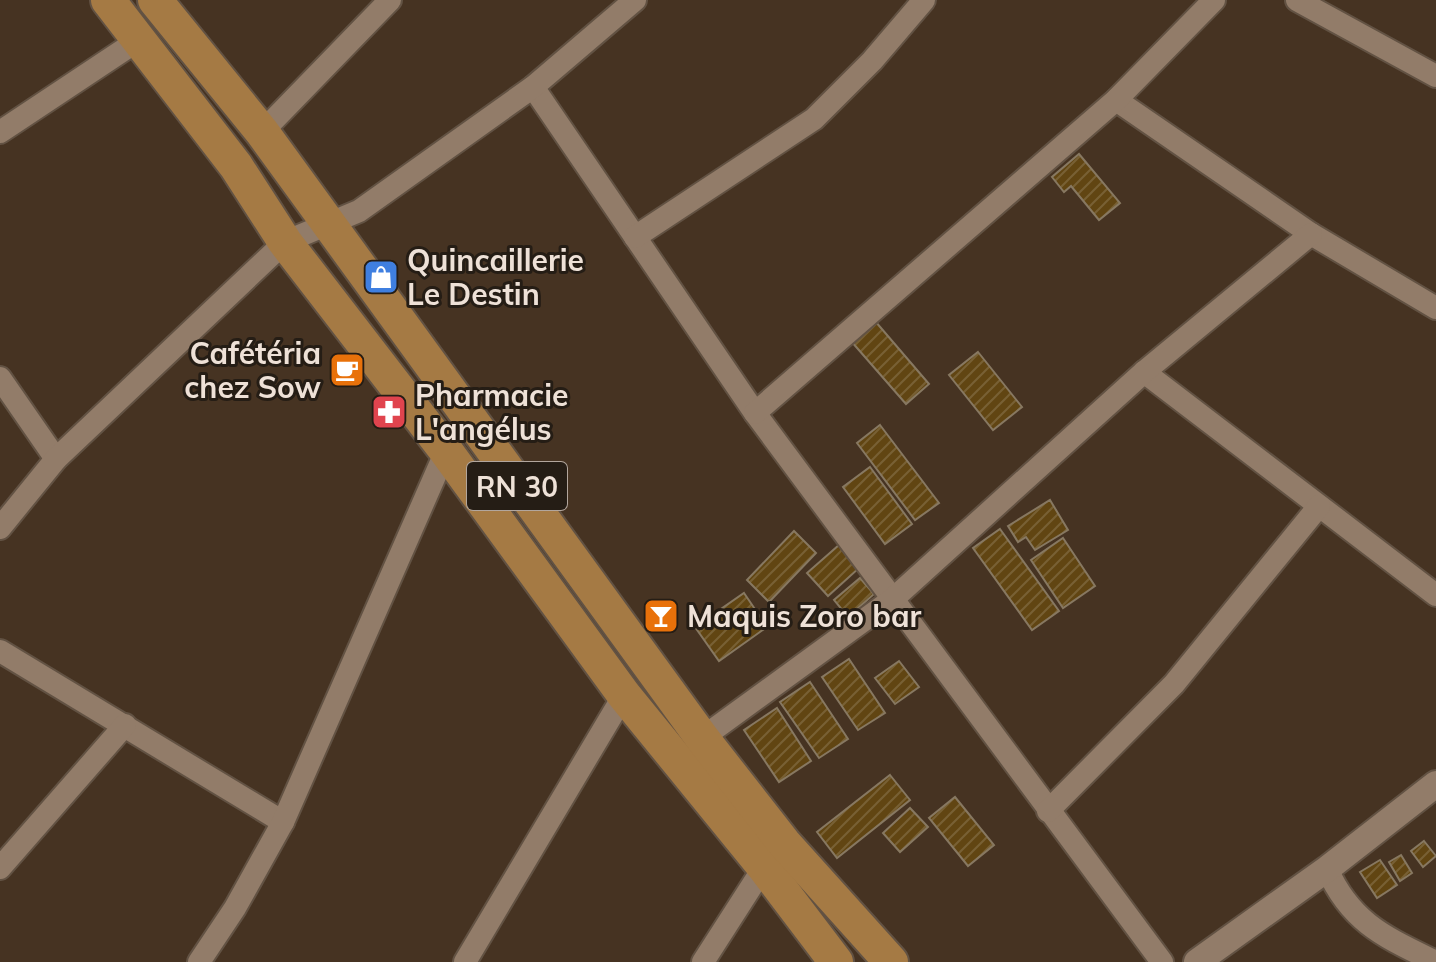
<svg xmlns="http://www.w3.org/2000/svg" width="1436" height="962" font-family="Mulish,sans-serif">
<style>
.building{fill:url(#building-hatch);stroke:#877861;stroke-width:2}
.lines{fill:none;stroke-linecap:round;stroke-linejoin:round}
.minor-casing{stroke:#625243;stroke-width:26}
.tertiary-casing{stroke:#625243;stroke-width:30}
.primary-casing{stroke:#625243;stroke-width:38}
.minor{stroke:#927c69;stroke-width:22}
.tertiary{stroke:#927c69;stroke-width:26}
.primary{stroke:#a57a44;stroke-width:34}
.labels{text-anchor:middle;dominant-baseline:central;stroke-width:6;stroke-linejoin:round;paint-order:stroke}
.shield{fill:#251d15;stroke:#b2a69d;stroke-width:2}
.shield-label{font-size:28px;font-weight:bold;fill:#eee1d7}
.poi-label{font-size:30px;font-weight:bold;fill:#eee1d7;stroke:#251d15;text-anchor:start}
</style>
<defs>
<pattern id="building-hatch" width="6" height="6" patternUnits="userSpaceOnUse" patternTransform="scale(2)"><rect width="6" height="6" fill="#614512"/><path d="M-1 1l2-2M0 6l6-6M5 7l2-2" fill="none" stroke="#786034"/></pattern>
</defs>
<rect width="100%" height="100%" fill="#463322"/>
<g class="building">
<polygon points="1079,154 1120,203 1099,220 1071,186 1064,192 1052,177"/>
<polygon points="875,321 929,384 906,404 851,341"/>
<polygon points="978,352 1022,407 993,430 949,375"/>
<polygon points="880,425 939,503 915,520 857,443"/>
<polygon points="870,467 912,524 885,544 843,487"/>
<polygon points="1050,500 1068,530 1035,550 1026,537 1018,542 1008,526"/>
<polygon points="1000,529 1059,611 1032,630 973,548"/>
<polygon points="794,531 816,553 769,602 747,580"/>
<polygon points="1063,538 1095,586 1063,608 1031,560"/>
<polygon points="839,545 859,568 828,596 807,573"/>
<polygon points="860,578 874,594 848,617 834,600"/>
<polygon points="744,593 767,627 719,661 695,627"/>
<polygon points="849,659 885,713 858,730 822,677"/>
<polygon points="899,661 919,687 895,704 875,678"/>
<polygon points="810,682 848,739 819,758 780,702"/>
<polygon points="777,708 811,761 779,782 744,730"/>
<polygon points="890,775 910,800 837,858 817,832"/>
<polygon points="955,797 994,845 968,866 929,818"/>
<polygon points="910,808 928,827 900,852 883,833"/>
<polygon points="1424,841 1436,856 1423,867 1411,851"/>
<polygon points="1401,855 1412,873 1400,881 1389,862"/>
<polygon points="1380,860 1397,885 1377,898 1360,872"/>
</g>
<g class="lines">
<defs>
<g id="minor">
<polyline points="1297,0 1436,76"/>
<polyline points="533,87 755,413 1162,962"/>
<polyline points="1116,100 1311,234 1436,308"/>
<polyline points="0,132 140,39"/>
<polyline points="262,132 390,0"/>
<polyline points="635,237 814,119 872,61 924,0"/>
<polyline points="1144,372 1436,595"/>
<polyline points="0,378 56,459"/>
<polyline points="755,413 1116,100 1214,0"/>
<polyline points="0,528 56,459 285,242 359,211 533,87 635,0"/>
<polyline points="0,651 283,822"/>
<polyline points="702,738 893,599 1144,372 1311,234"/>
<polyline points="1048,811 1174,684 1319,506"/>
<polyline points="0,868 125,725"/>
<path d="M1327 869C1351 923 1385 937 1436 962"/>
<polyline points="199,962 235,908 283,822 446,451"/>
<polyline points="465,962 624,695"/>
<polyline points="703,962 764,867"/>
</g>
<polyline id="tertiary" points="1197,962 1327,869 1436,784"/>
<g id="primary">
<polyline points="108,0 236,166 285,242 446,451 624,695 764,867 836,962"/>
<polyline points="155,0 262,132 702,738 784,843 891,962"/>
</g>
</defs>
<use href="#minor" class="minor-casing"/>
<use href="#tertiary" class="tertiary-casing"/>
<use href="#primary" class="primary-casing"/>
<use href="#minor" class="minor"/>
<use href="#tertiary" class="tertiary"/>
<use href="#primary" class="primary"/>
</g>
<defs>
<symbol id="shop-square" viewBox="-11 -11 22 22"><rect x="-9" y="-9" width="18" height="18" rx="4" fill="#3f7fe0" stroke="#251d15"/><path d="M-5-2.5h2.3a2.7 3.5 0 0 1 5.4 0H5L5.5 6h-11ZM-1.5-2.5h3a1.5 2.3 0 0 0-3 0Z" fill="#fff"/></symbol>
<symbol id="cafe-square" viewBox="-11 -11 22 22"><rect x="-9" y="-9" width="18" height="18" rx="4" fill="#e8710a" stroke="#251d15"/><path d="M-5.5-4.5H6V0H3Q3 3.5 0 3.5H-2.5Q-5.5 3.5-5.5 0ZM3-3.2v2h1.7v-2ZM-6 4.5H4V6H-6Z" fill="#fff"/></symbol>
<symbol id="pharmacy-square" viewBox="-11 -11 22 22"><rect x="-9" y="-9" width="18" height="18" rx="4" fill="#e0444e" stroke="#251d15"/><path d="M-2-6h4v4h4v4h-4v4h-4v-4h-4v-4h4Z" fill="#fff"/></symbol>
<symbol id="bar-square" viewBox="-11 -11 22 22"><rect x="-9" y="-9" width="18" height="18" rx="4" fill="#e8710a" stroke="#251d15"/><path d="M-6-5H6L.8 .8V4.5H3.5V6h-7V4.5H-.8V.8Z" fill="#fff"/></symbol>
</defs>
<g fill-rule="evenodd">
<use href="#shop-square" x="361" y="257" width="40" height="40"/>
<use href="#cafe-square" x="327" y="350" width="40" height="40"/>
<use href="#pharmacy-square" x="369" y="392" width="40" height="40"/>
<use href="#bar-square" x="641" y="596" width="40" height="40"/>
</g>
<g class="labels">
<rect class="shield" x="467" y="462" width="100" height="48" rx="6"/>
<g class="shield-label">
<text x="517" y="486">RN 30</text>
</g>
<g class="poi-label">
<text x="407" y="260">Quincaillerie<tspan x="407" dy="34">Le Destin</tspan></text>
<text x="321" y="353" text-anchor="end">Cafétéria<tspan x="321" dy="34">chez Sow</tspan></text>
<text x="415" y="395">Pharmacie<tspan x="415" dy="34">L'angélus</tspan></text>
<text x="687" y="616">Maquis Zoro bar</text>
</g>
</g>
</svg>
